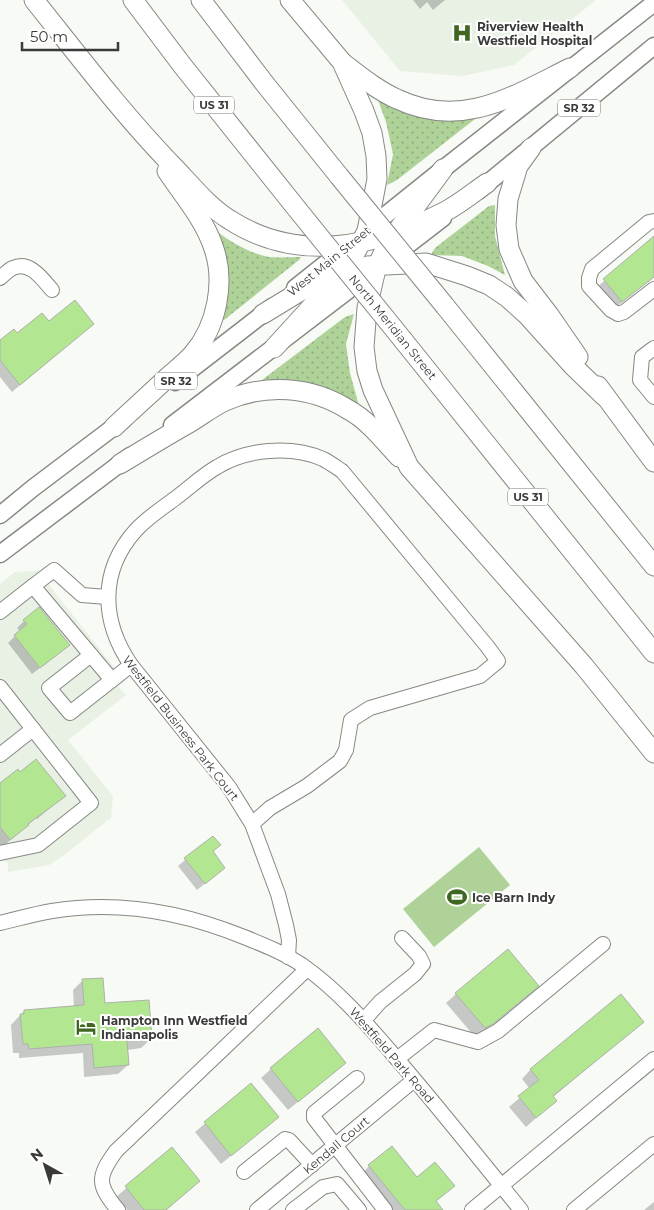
<svg xmlns="http://www.w3.org/2000/svg" width="654" height="1210" font-family="Montserrat,sans-serif">
<style>
.built{fill:#e9f1e5}
.green{fill:url(#green-dots)}
.pitch{fill:#afd299}
.shadow{fill:#0003}
.building{fill:#b2e690;stroke:#aeb1ac}
.lines{fill:none;stroke-linecap:round;stroke-linejoin:round}
.minor-casing{stroke:#858883;stroke-width:16}
.major-casing{stroke:#858883;stroke-width:19}
.highway-casing{stroke:#858883;stroke-width:21}
.minor{stroke:#fff;stroke-width:14}
.major{stroke:#fff;stroke-width:16}
.highway{stroke:#fff;stroke-width:19}
.highway-bridge-casing{stroke:#858883;stroke-width:21;stroke-linecap:butt}
.highway-bridge{stroke:#fff;stroke-width:19}
.labels{text-anchor:middle;dominant-baseline:central;stroke-width:4;stroke-linejoin:round;paint-order:stroke}
.shield{fill:#fff;stroke:#757674;stroke-width:1}
.shield-label{font-size:11px;font-weight:bold;fill:#3a3b39}
.poi-label{font-size:12px;font-weight:bold;fill:#3a3b39;stroke:#fff;text-anchor:start}
.street-label{font-size:12px;fill:#3a3b39;stroke:#fff}
</style>
<defs>
<pattern id="green-dots" width="8" height="8" patternUnits="userSpaceOnUse" patternTransform="scale(1.25)"><rect width="8" height="8" fill="#afd299"/><path d="M2 2h.1M6 6h.1" fill="none" stroke="#8fac7e" stroke-width="1.8" stroke-linecap="round"/></pattern>
</defs>
<rect width="100%" height="100%" fill="#f7faf5"/>
<g class="built">
<polygon points="342,0 596,0 514,65 463,76 400,71"/>
<polygon points="38,571 125,681 118,686 126,695 68,740 113,796 111,818 60,858 49,865 8,872 8,863 3,860 0,862 0,584 15,572"/>
</g>
<g class="green">
<path d="M378 100C386 102 392 107 400 110 423 119 451 125 475 117V119L397 180 387 185 393 154 386 122Z"/>
<polygon points="495,205 495,236 505,275 488,266 462,256 431,255 435,248 489,206"/>
<path d="M219 233C232 243 252 254 269 257 279 258 290 257 301 257L299 260 224 320 219 321Z"/>
<polygon points="354,314 346,344 350,373 359,406 255,384 262,380 345,317"/>
</g>
<polygon class="pitch" points="479,847 510,885 434,947 403,909"/>
<g class="shadow">
<polygon points="413,0 445,0 433,10 427,2 420,9"/>
<polygon points="654,240 654,277 615,308 597,287"/>
<polygon points="49,323 93,324 12,392 0,377 0,342"/>
<polygon points="24,621 61,652 32,674 8,643 20,631 17,628"/>
<polygon points="0,785 64,796 37,819 36,818 0,849"/>
<polygon points="212,837 219,845 212,852 224,868 197,890 178,866"/>
<polygon points="82,981 104,1004 151,1039 141,1048 127,1050 128,1065 118,1074 84,1077 83,1053 19,1058 19,1053 13,1053 11,1025 24,1011 74,1007 73,990"/>
<polygon points="456,994 527,995 482,1033 475,1037 446,1003"/>
<polygon points="642,1022 553,1097 555,1101 526,1127 509,1107 530,1089 522,1079 531,1069"/>
<polygon points="271,1069 334,1072 288,1110 261,1078"/>
<polygon points="251,1084 278,1117 221,1164 195,1132"/>
<polygon points="172,1149 199,1181 166,1210 127,1210 116,1197"/>
<polygon points="369,1166 416,1179 453,1186 435,1202 437,1210 388,1210 360,1176"/>
<polygon points="654,1202 654,1210 644,1210"/>
</g>
<g class="building">
<polygon points="654,236 654,277 622,302 603,279"/>
<polygon points="75,300 94,324 20,385 0,360 0,340 14,329 17,333 42,313 49,321"/>
<polygon points="39,607 70,645 40,668 14,635 27,624 23,620"/>
<polygon points="36,759 66,796 28,824 29,825 10,840 0,827 0,783 18,769 20,772"/>
<polygon points="213,836 221,845 213,851 225,868 205,884 184,858"/>
<polygon points="508,949 539,986 493,1024 485,1028 455,993"/>
<polygon points="103,978 105,1003 149,1000 152,1039 127,1041 129,1065 94,1068 92,1044 29,1049 28,1044 23,1044 20,1014 24,1014 24,1010 84,1005 82,979"/>
<polygon points="621,994 644,1022 553,1096 557,1101 536,1118 518,1096 539,1080 530,1069"/>
<polygon points="318,1028 346,1063 298,1102 270,1068"/>
<polygon points="251,1083 279,1117 231,1156 204,1122"/>
<polygon points="392,1146 417,1177 435,1162 455,1186 436,1201 443,1210 405,1210 368,1165"/>
<polygon points="172,1147 200,1181 166,1210 144,1210 125,1186"/>
</g>
<g class="lines">
<defs>
<g id="minor">
<polyline points="654,221 649,222 592,269 589,278 589,286 611,310 618,314 624,312 654,289"/>
<path d="M0 278C4 275 8 270 13 268 30 260 43 280 52 290"/>
<polyline points="654,348 642,357 640,380 654,397"/>
<polyline points="107,597 82,595 54,570 33,586 112,680 131,665"/>
<polyline points="0,612 33,586"/>
<polyline points="91,655 49,688 70,713 112,680"/>
<polyline points="0,687 91,803 38,845 0,853"/>
<polyline points="0,755 33,729"/>
<path d="M252 824 270 808 307 786 340 761 346 750 351 720 370 708 480 676 498 661 487 646 342 471C336 467 329 462 323 459 291 445 246 449 217 467 203 475 190 487 177 497 164 507 148 517 136 530 99 571 101 621 131 665L229 787 252 824 278 894 286 925 289 940 288 957"/>
<path d="M0 923C17 919 34 914 52 911 118 900 183 912 244 937 264 945 284 953 302 965 342 993 372 1030 403 1066 443 1113 482 1162 521 1210"/>
<polyline points="364,1020 380,1002 415,974 423,964 419,956 402,938"/>
<polyline points="397,1059 434,1030 478,1042 498,1031 603,944"/>
<polyline points="357,1078 314,1113 314,1118 385,1210"/>
<polyline points="244,1172 285,1139 289,1140 312,1165"/>
<path d="M118 1210C97 1185 97 1177 116 1151L307 969"/>
<polyline points="257,1210 414,1080"/>
<polyline points="293,1210 323,1187 337,1184 359,1210"/>
<polyline points="472,1210 654,1059"/>
<polyline points="574,1210 654,1144"/>
</g>
<g id="major">
<polyline points="478,191 654,46"/>
<polyline points="367,230 443,169 654,3"/>
<polyline points="391,258 443,218"/>
<polyline points="295,288 344,249"/>
<polyline points="175,382 272,307"/>
<polyline points="172,425 367,276"/>
<polyline points="0,515 33,488 123,420"/>
<polyline points="0,554 130,456"/>
</g>
<g id="highway">
<path d="M34 0C78 55 121 112 170 163 189 182 207 206 230 220 300 265 378 246 446 211 461 203 474 192 487 183"/>
<polyline points="133,0 182,65 297,209"/>
<polyline points="201,0 265,84 339,176"/>
<path d="M343 63C360 76 377 90 397 99 462 130 513 96 570 68"/>
<polyline points="531,148 518,166 508,199 506,225 509,249 523,281 549,315 578,357"/>
<polyline points="443,169 387,245 376,269 367,308 364,347 367,371 373,390 409,467 584,666 654,753"/>
<polyline points="367,266 426,263 467,276 489,285 507,297 527,315 573,366 604,396"/>
<polyline points="445,306 654,566"/>
<polyline points="263,314 304,289 338,273"/>
<polyline points="403,340 654,653"/>
<polyline points="274,348 345,270 354,255 367,231 377,179 376,156 372,133 364,111 342,62 290,0"/>
<polyline points="598,386 654,462"/>
<path d="M114 427C132 410 150 394 168 377 176 370 186 362 193 354 217 326 226 281 213 246 204 219 183 195 167 171"/>
<path d="M120 464C143 450 166 436 189 423 201 416 212 407 225 401 266 383 311 386 349 410 369 421 384 441 399 457"/>
</g>
</defs>
<use href="#minor" class="minor-casing"/>
<use href="#major" class="major-casing"/>
<use href="#highway" class="highway-casing"/>
<use href="#minor" class="minor"/>
<use href="#major" class="major"/>
<use href="#highway" class="highway"/>
<defs>
<g id="highway-bridge">
<polyline points="339,176 445,306"/>
<polyline points="297,209 403,340"/>
</g>
</defs>
<use href="#highway-bridge" class="highway-bridge-casing"/>
<use href="#highway-bridge" class="highway-bridge"/>
</g>
<defs>
<symbol id="hospital-bare" viewBox="-9 -9 18 18"><path d="M-5-5h3v3.5h4V-5h3V5h-3V1.5h-4V5h-3Z" fill="#406722" stroke="#fff" stroke-width="2.5" paint-order="stroke"/></symbol>
<symbol id="stadium-bare" viewBox="-9 -9 18 18"><path d="M0-5a6.5 5 0 1 0 0 10a6.5 5 0 1 0 0-10ZM-3.5-1.8h7v3.6h-7Z" fill="#406722" stroke="#fff" stroke-width="2.5" paint-order="stroke"/></symbol>
<symbol id="hotel-bare" viewBox="-9 -9 18 18"><path d="M-6-4.5h1.5V1H6V5H4.5V3h-9V5H-6ZM-4 0a1.8 1.8 0 1 1 3.6 0ZM.5 0V-2.5h3Q6-2.5 6 0Z" fill="#406722" stroke="#fff" stroke-width="2.5" paint-order="stroke"/></symbol>
</defs>
<g fill-rule="evenodd">
<use href="#hospital-bare" x="448" y="19" width="28" height="28"/>
<use href="#stadium-bare" x="443" y="883" width="28" height="28"/>
<use href="#hotel-bare" x="72" y="1013" width="28" height="28"/>
</g>
<g class="labels">
<g class="shield">
<rect x="194" y="96.5" width="40" height="17" rx="4"/>
<rect x="558" y="99.5" width="42" height="17" rx="4"/>
<rect x="155" y="372.5" width="42" height="17" rx="4"/>
<rect x="508" y="488.5" width="40" height="17" rx="4"/>
</g>
<g class="shield-label">
<text x="214" y="105">US 31</text>
<text x="579" y="108">SR 32</text>
<text x="176" y="381">SR 32</text>
<text x="528" y="497">US 31</text>
</g>
<g class="poi-label">
<text x="477" y="26">Riverview Health<tspan x="477" dy="14">Westfield Hospital</tspan></text>
<text x="472" y="897">Ice Barn Indy</text>
<text x="101" y="1020">Hampton Inn Westfield<tspan x="101" dy="14">Indianapolis</tspan></text>
</g>
<g class="street-label">
<text transform="translate(329 261) rotate(-39)">West Main Street</text>
<text transform="translate(393 327) rotate(51)">North Meridian Street</text>
<text transform="translate(181 728) rotate(52)">Westfield Business Park Court</text>
<text transform="translate(392 1055) rotate(49)">Westfield Park Road</text>
<text transform="translate(336 1145) rotate(-40)">Kendall Court</text>
</g>
</g>
<g transform="translate(45 1165) rotate(321)" stroke="#ffffff" stroke-width="4" paint-order="stroke">
<path d="M0-4L9 19L0 12L-9 19Z" fill="#3a3b39"/>
<text y="-8" font-size="14" font-weight="bold" text-anchor="middle" fill="#3a3b39">N</text>
</g>
<path d="M22 42v8h96v-8" fill="none" stroke="#3a3b39" stroke-width="2.5"/>
<text x="30" y="42" font-size="15" fill="#3a3b39" stroke="#ffffff" stroke-width="4" paint-order="stroke">50 m</text>
</svg>
